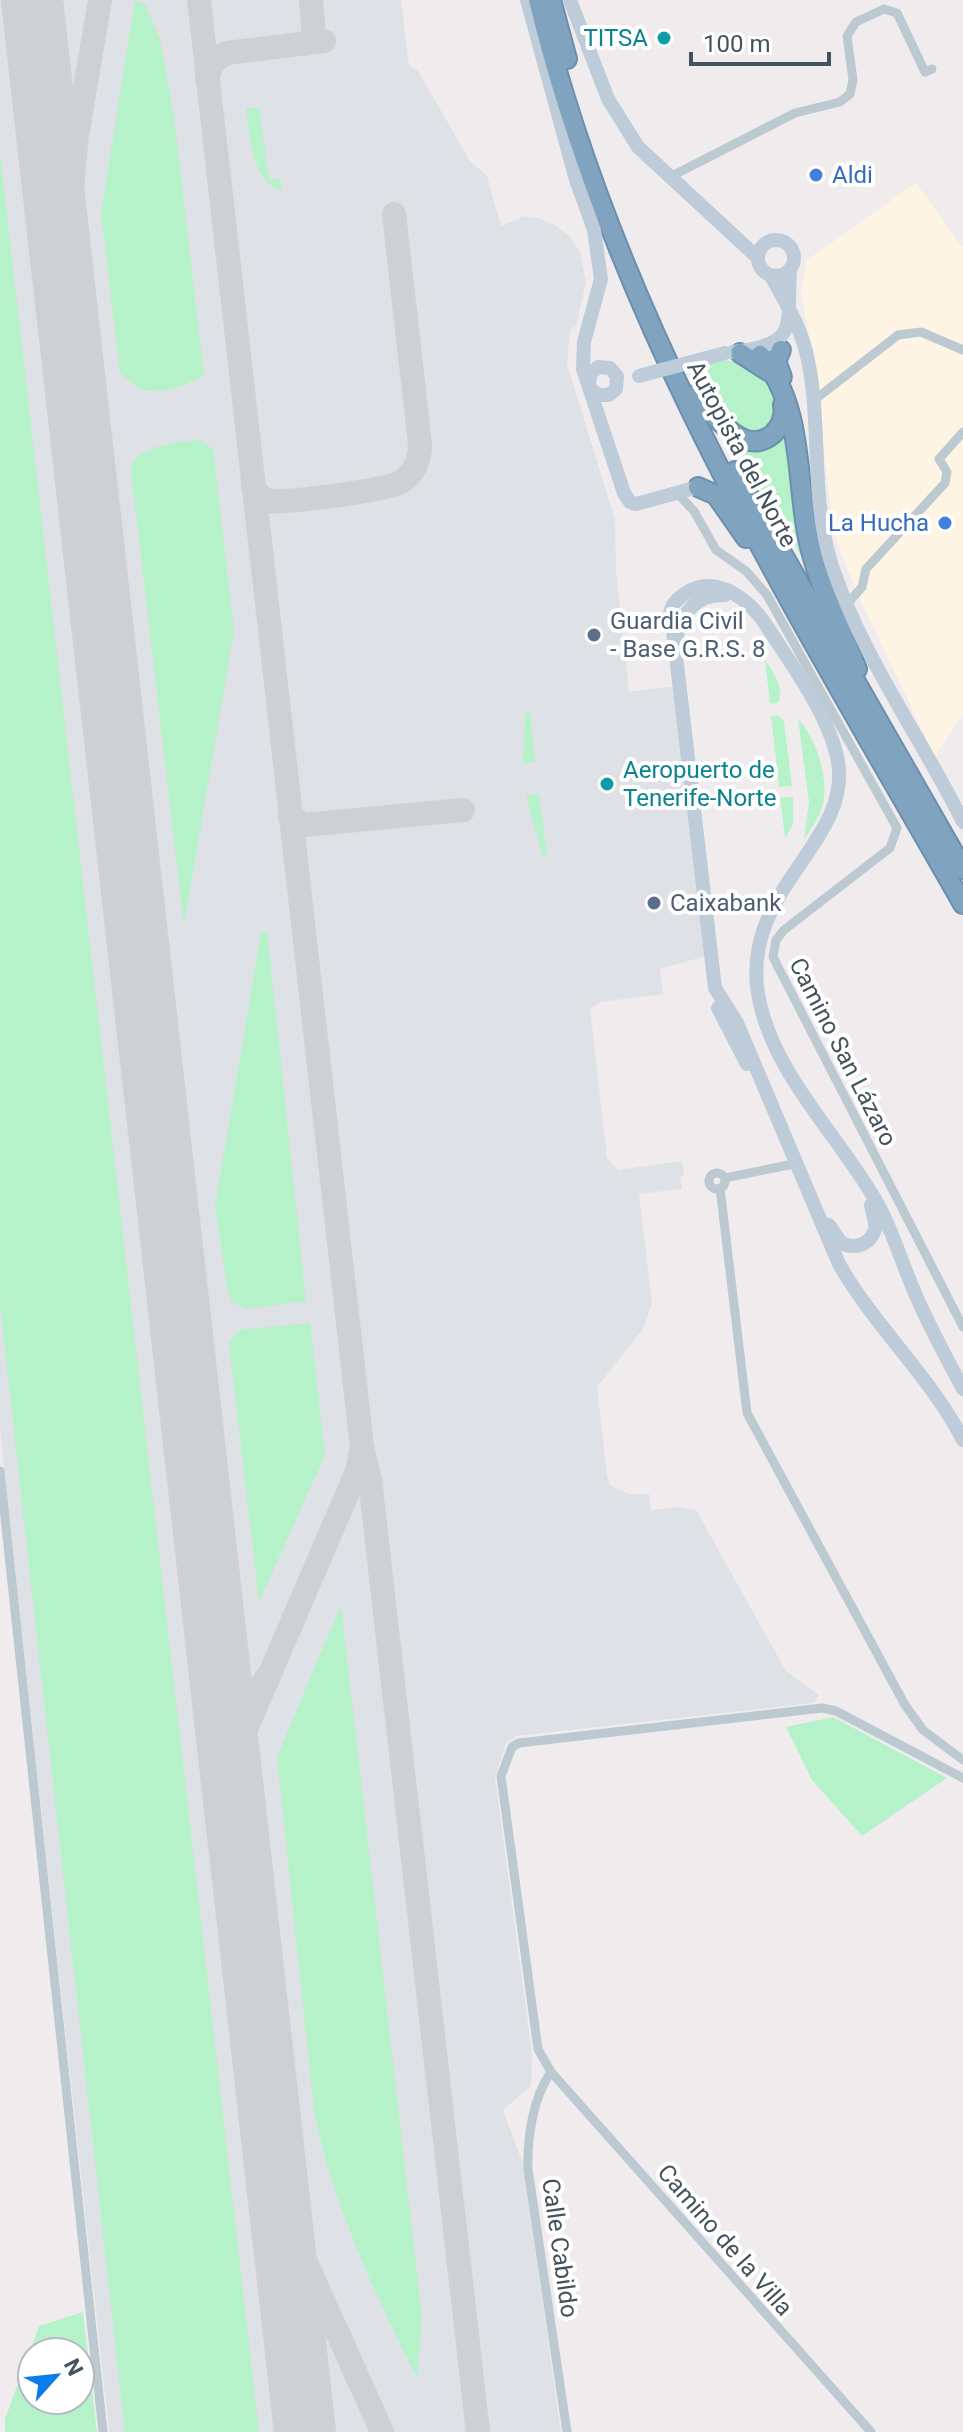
<svg xmlns="http://www.w3.org/2000/svg" width="963" height="2432" font-family="Roboto,sans-serif">
<style>
.commercial{fill:#fdf4e3}
.airport{fill:#dee1e5}
.green{fill:#b6f2c9;fill-rule:evenodd}
.lines{fill:none;stroke-linecap:round;stroke-linejoin:round}
.taxiway{stroke:#cfd0d2;stroke-width:24}
.runway{stroke:#cfd0d2;stroke-width:62}
.highway-casing{stroke:#6b8fac;stroke-width:22}
.street{stroke:#bcc9d1;stroke-width:9}
.secondary{stroke:#bdccd8;stroke-width:14}
.highway{stroke:#80a4c0;stroke-width:18}
.secondary-bridge{stroke:#bdccd8;stroke-width:14}
.culture-dot{fill:#0f9aa8;stroke:#fff;stroke-width:3}
.shop-dot{fill:#3f7fe0;stroke:#fff;stroke-width:3}
.service-dot{fill:#5c6f8a;stroke:#fff;stroke-width:3}
.labels{text-anchor:middle;dominant-baseline:central;stroke-width:8;stroke-linejoin:round;paint-order:stroke}
.culture-label{font-size:24px;fill:#0d838f;stroke:#fff;text-anchor:end}
.shop-label{font-size:24px;fill:#366cbe;stroke:#fff;text-anchor:start}
.street-label{font-size:24px;fill:#44525c;stroke:#fff}
.service-label{font-size:24px;fill:#4e5e75;stroke:#fff;text-anchor:start}
</style>
<rect width="100%" height="100%" fill="#f0eced"/>
<polygon class="commercial" points="916,183 963,248 963,714 935,757 854,586 834,535 813,360 801,292 807,260"/>
<polygon class="airport" points="0,0 401,0 409,66 418,71 470,161 487,176 501,226 524,216 537,218 555,225 571,238 580,252 586,282 576,326 570,330 567,364 615,520 616,570 629,692 683,685 713,954 660,969 663,994 601,1002 590,1008 607,1158 618,1170 682,1161 684,1176 680,1177 682,1189 639,1194 652,1304 643,1329 597,1387 607,1476 610,1485 628,1494 649,1494 651,1510 680,1507 696,1510 786,1671 819,1695 814,1703 516,1736 506,1743 495,1777 532,2053 531,2086 503,2110 523,2164 561,2432 109,2432 0,1431"/>
<g class="green">
<path d="M135 0 145 4 160 39 174 116 204 375C187 385 161 396 141 389 134 386 126 377 120 373L101 213Z"/>
<path d="M246 108H259L269 179H280L282 190C251 184 250 133 246 108Z"/>
<polygon points="0,153 259,2432 125,2432 0,1305"/>
<path d="M722 360C762 364 796 395 764 432 727 434 709 394 689 368Z"/>
<polygon points="787,424 814,577 732,440"/>
<path d="M200 440 213 449 234 630 184 926 131 471 134 459C155 444 175 442 200 440Z"/>
<path d="M765 660C773 671 785 690 778 703L770 704Z"/>
<polygon points="530,711 535,763 523,763 525,714"/>
<polygon points="778,715 784,721 792,786 779,787 771,716"/>
<path d="M798 719C815 736 827 773 824 798 823 813 812 827 804 839L809 802Z"/>
<polygon points="539,793 547,856 543,857 526,796"/>
<polygon points="793,797 793,824 785,838 780,798"/>
<polygon points="267,931 306,1301 246,1309 233,1303 228,1292 215,1206 261,932"/>
<polygon points="310,1323 325,1455 259,1602 229,1343 239,1330"/>
<path d="M341 1605 422 2318 417 2377C375 2296 331 2199 314 2110L277 1757Z"/>
<polygon points="833,1717 947,1778 862,1836 812,1780 786,1727"/>
<path d="M83 2312 97 2432H5V2419L39 2326ZM32 2352H80V2400H32Z"/>
</g>
<g class="lines">
<g class="taxiway">
<polyline points="199,0 362,1447 370,1480 478,2432"/>
<polyline points="305,44 314,36 311,0"/>
<polyline points="207,79 213,61 227,53 324,41"/>
<polyline points="63,279 77,135 100,0"/>
<path d="M253 485C257 493 261 499 271 501 288 503 389 490 401 482 415 473 420 459 420 444L394 214"/>
<polyline points="290,817 304,825 463,810"/>
<path d="M219 1668C227 1691 252 1702 267 1677"/>
<polyline points="237,1823 236,1791 243,1736 358,1469 361,1450"/>
<polyline points="280,2204 382,2432"/>
</g>
<polyline class="runway" points="32,0 305,2432"/>
<defs>
<g id="highway">
<path d="M538 0C617 327 798 614 963 904"/>
<polyline points="551,0 567,59"/>
<polyline points="781,350 776,361 782,377"/>
<polyline points="740,353 768,371"/>
<path d="M760 355C805 407 795 479 809 543 819 586 840 628 857 669"/>
<path d="M695 395C713 413 744 459 773 434 781 426 785 415 783 405"/>
<polyline points="735,471 963,869"/>
<polyline points="698,487 716,495 746,538"/>
</g>
</defs>
<use href="#highway" class="highway-casing"/>
<g class="street">
<polyline points="668,178 795,113 840,102 850,94 853,80 847,36 856,22 884,9 897,13 925,72 932,69"/>
<polyline points="813,401 898,335 921,332 963,350"/>
<polyline points="677,493 694,511 716,550 746,571 767,595 897,828 890,848 784,930 776,940 773,957 963,1327"/>
<polyline points="847,604 862,587 866,569 945,483 947,472 939,459 963,432"/>
<circle cx="717" cy="1181" r="8"/>
<polyline points="725,1178 798,1163"/>
<polyline points="720,1188 747,1413 905,1705 923,1730 963,1760"/>
<polyline points="0,1471 103,2432"/>
<path d="M551 2072C533 2097 527 2138 528 2169L567 2432"/>
<polyline points="871,2432 551,2072 538,2049 501,1776 512,1747 519,1743 822,1708 836,1711 963,1778"/>
</g>
<g class="secondary">
<polyline points="527,0 576,180 594,230 601,279 584,342 583,369 624,493 630,502 636,504 698,487"/>
<polyline points="570,0 608,99 638,147 758,258"/>
<circle cx="776" cy="258" r="18"/>
<path d="M771 276C786 303 802 329 808 360 822 428 810 499 832 566 862 657 921 737 963 822"/>
<path d="M733 352C801 344 786 326 790 271"/>
<polyline points="589,385 590,374 598,367 610,368 617,376 616,389 609,395 598,395 590,388"/>
<path d="M674 639 715 988 737 1023 839 1264C875 1327 930 1376 963 1440"/>
<path d="M676 641C681 613 696 594 725 595"/>
<path d="M675 645 670 613C672 603 679 597 689 591 720 575 752 602 768 628 793 667 829 715 838 761 852 843 741 889 758 994 772 1075 842 1138 880 1208 893 1233 901 1260 912 1286 926 1321 945 1355 963 1389"/>
<polyline points="718,1008 747,1064"/>
<path d="M829 1225 841 1243C857 1250 871 1244 876 1227L871 1205"/>
</g>
<use href="#highway" class="highway"/>
<polyline class="secondary-bridge" points="639,376 725,353"/>
</g>
<g class="culture-dot">
<circle cx="664" cy="38" r="8"/>
<circle cx="607" cy="784" r="8"/>
</g>
<g class="shop-dot">
<circle cx="816" cy="175" r="8"/>
<circle cx="945" cy="523" r="8"/>
</g>
<g class="service-dot">
<circle cx="594" cy="635" r="8"/>
<circle cx="654" cy="903" r="8"/>
</g>
<g class="labels">
<g class="culture-label">
<text x="648" y="38">TITSA</text>
<text x="623" y="770" text-anchor="start">Aeropuerto de<tspan x="623" dy="28">Tenerife-Norte</tspan></text>
</g>
<g class="shop-label">
<text x="832" y="175">Aldi</text>
<text x="929" y="523" text-anchor="end">La Hucha</text>
</g>
<g class="street-label">
<text transform="translate(742 454) rotate(62)">Autopista del Norte</text>
<text transform="translate(843 1052) rotate(63)">Camino San Lázaro</text>
<text transform="translate(725 2240) rotate(49)">Camino de la Villa</text>
<text transform="translate(560 2248) rotate(82)">Calle Cabildo</text>
</g>
<g class="service-label">
<text x="610" y="621">Guardia Civil<tspan x="610" dy="28">- Base G.R.S. 8</tspan></text>
<text x="670" y="903">Caixabank</text>
</g>
</g>
<g transform="translate(56 2376) rotate(63)"><circle r="38" fill="#ffffff" stroke="#b4babe" stroke-width="2"/>
<path d="M0-6L14 30L0 20L-14 30Z" fill="#0b7deb"/>
<text y="-12" font-size="22" font-weight="bold" text-anchor="middle" fill="#44525c">N</text>
</g>
<path d="M691 52v12h138v-12" fill="none" stroke="#44525c" stroke-width="4"/>
<text x="703" y="52" font-size="24" fill="#44525c" stroke="#ffffff" stroke-width="6" paint-order="stroke">100 m</text>
</svg>
